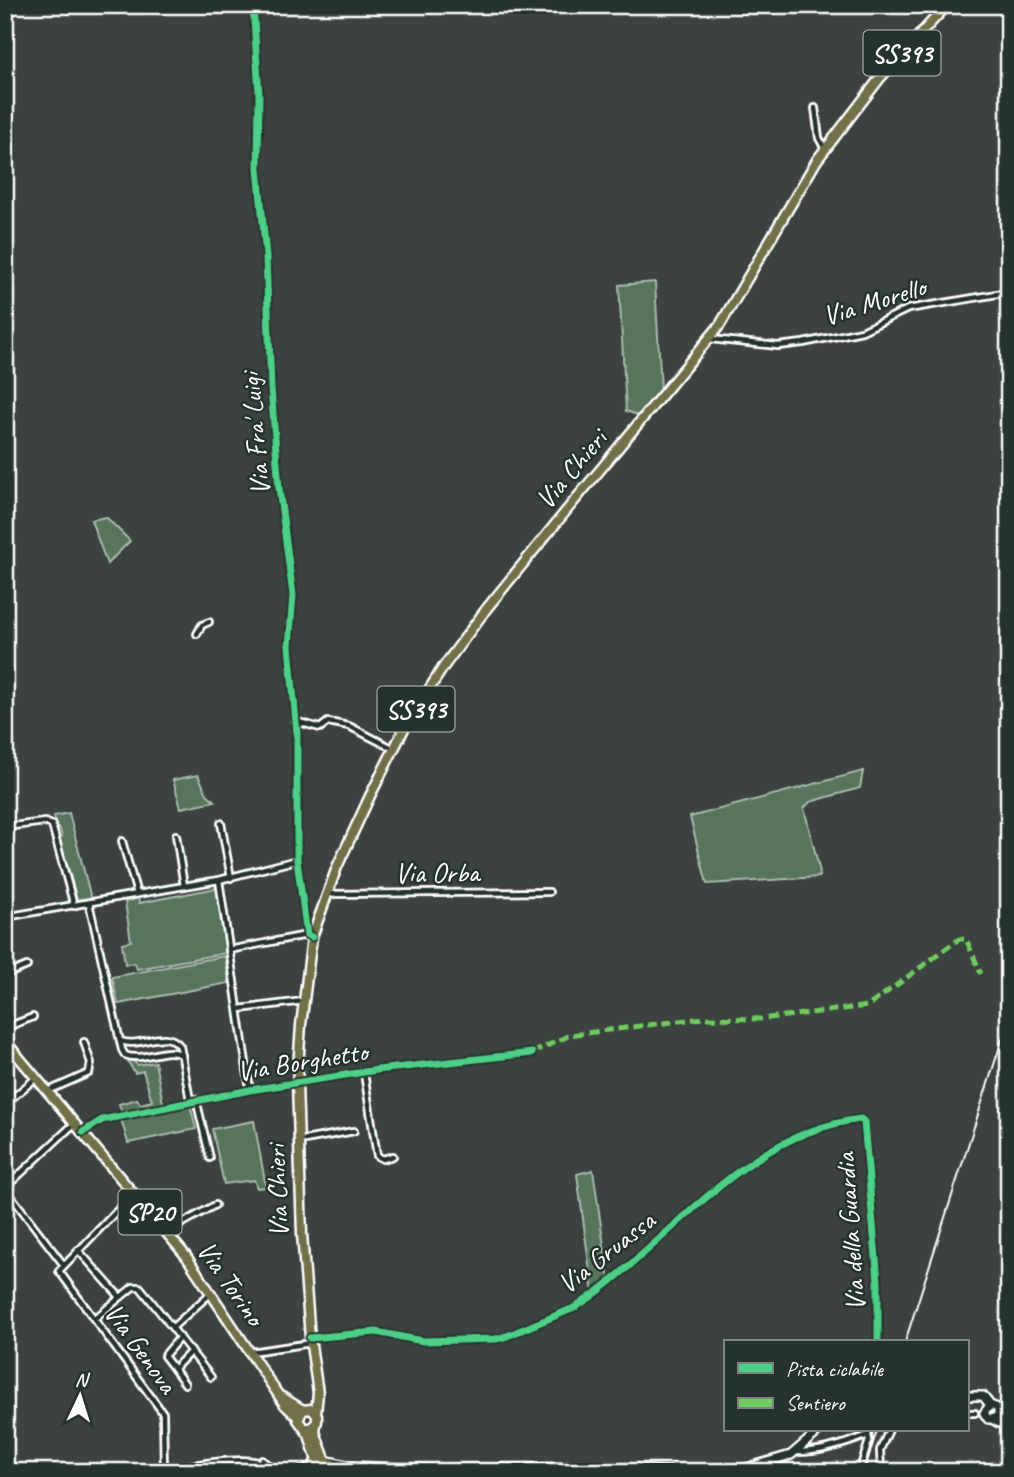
<svg xmlns="http://www.w3.org/2000/svg" width="1014" height="1477" font-family="Caveat,sans-serif">
<style>
.green{fill:#56745c;stroke:#aabaae;stroke-width:2}
.lines{fill:none;stroke-linecap:round;stroke-linejoin:round}
.street-casing{stroke:#fff;stroke-width:10}
.secondary-casing{stroke:#fff;stroke-width:12}
.primary-casing{stroke:#fff;stroke-width:13}
.street{stroke:#26332d;stroke-width:4.5}
.secondary{stroke:#26332d;stroke-width:7}
.primary{stroke:#726f4a;stroke-width:8}
.rail{stroke:#fff;stroke-width:2}
.quiet{stroke:#71cb61;stroke-width:5;stroke-dasharray:10 5;stroke-linecap:butt}
.cycleway-casing{stroke:#26332d;stroke-width:11}
.cycleway{stroke:#4dcf88;stroke-width:7}
.labels{text-anchor:middle;dominant-baseline:central;stroke-width:5;stroke-linejoin:round;paint-order:stroke}
.shield{fill:#26332d;stroke:#bec2c0;stroke-width:2}
.shield-label{font-size:26px;font-weight:bold;fill:#fff}
.street-label{font-size:28px;fill:#fff;stroke:#26332d}
</style>
<rect width="100%" height="100%" fill="#3b423f"/>
<filter id="ink" filterUnits="userSpaceOnUse"><feTurbulence type="fractalNoise" baseFrequency=".0143" numOctaves="2"/><feDisplacementMap in="SourceGraphic" scale="14" xChannelSelector="R" yChannelSelector="G"/><feConvolveMatrix kernelMatrix="1 2 1 2 8 2 1 2 1" color-interpolation-filters="sRGB"/></filter>
<g filter="url(#ink)">
<g class="green">
<polygon points="655,282 661,390 640,416 626,411 619,285"/>
<polygon points="106,517 130,541 107,564 91,520"/>
<polygon points="863,771 860,788 810,802 804,808 820,872 819,877 707,884 690,817"/>
<polygon points="198,775 207,794 215,801 181,808 173,780"/>
<polygon points="69,813 91,898 77,899 59,838 62,837 60,829 57,829 54,816"/>
<polygon points="217,888 226,953 137,969 135,963 125,964 122,943 131,941 125,902 138,898 139,903"/>
<polygon points="225,956 229,983 118,1004 112,977"/>
<polygon points="127,1060 133,1061 138,1065 155,1062 163,1103 122,1113 119,1104 137,1099 140,1104 152,1101 143,1071 135,1073"/>
<polygon points="190,1104 196,1129 128,1143 121,1119"/>
<polygon points="254,1121 266,1187 257,1188 254,1180 224,1184 212,1129"/>
<polygon points="593,1170 609,1281 593,1294 577,1174"/>
</g>
<g class="lines">
<defs>
<g id="street">
<polyline points="253,5 259,94 258,168 266,257 271,388 279,488 293,595 289,646 297,733 297,860 307,935 311,937"/>
<polyline points="815,108 819,138 825,149"/>
<polyline points="710,339 778,346 803,343 862,331 908,309 1009,292"/>
<polyline points="197,634 202,625 209,622"/>
<polyline points="295,721 320,728 328,722 349,726 394,749"/>
<polyline points="221,823 231,878"/>
<polyline points="5,827 45,822 52,825 74,906"/>
<polyline points="176,835 184,886"/>
<polyline points="122,841 137,894"/>
<polyline points="219,880 250,1090"/>
<polyline points="327,894 549,892"/>
<path d="M89 903 122 1050 125 1055C144 1063 166 1045 182 1055"/>
<polyline points="5,917 219,880 297,860"/>
<polyline points="229,950 307,935"/>
<polyline points="5,975 27,966"/>
<polyline points="239,1009 304,1001"/>
<polyline points="5,1028 33,1017"/>
<path d="M121 1041C140 1049 165 1027 180 1046L190 1100"/>
<polyline points="364,1073 377,1156 383,1159 393,1156"/>
<polyline points="48,1091 89,1073 91,1063 84,1042"/>
<polyline points="196,1099 210,1158"/>
<polyline points="5,1104 36,1078"/>
<polyline points="83,1132 102,1120 250,1090 377,1070 532,1053"/>
<polyline points="299,1141 354,1131"/>
<polyline points="5,1188 63,1264"/>
<polyline points="5,1188 75,1123"/>
<polyline points="133,1194 59,1271 163,1413 164,1472"/>
<polyline points="167,1232 215,1205"/>
<polyline points="78,1250 120,1297"/>
<polyline points="94,1319 133,1287 140,1287 211,1377"/>
<polyline points="173,1327 211,1293"/>
<polyline points="180,1337 164,1356 174,1369 191,1351"/>
<path d="M311 1338 376 1332 423 1341 496 1339 507 1336 574 1308 592 1296C678 1233 748 1132 861 1119L864 1122 878 1281V1342"/>
<polyline points="251,1352 311,1343"/>
<polyline points="174,1369 185,1384"/>
<polyline points="999,1412 1009,1413"/>
<polyline points="967,1413 975,1413"/>
<path d="M797 1452C821 1452 846 1444 868 1435L869 1430"/>
<path d="M172 1471C186 1464 243 1457 257 1462"/>
<polyline points="257,1472 255,1465 262,1460 269,1465 267,1472"/>
<polyline points="294,1472 313,1466"/>
<polyline points="859,1472 869,1441 868,1435"/>
<polyline points="881,1472 880,1450 889,1430"/>
</g>
<g id="secondary">
<polyline points="967,1396 983,1396 990,1405 998,1408 998,1416 992,1419 988,1419 984,1413 990,1405"/>
<polyline points="992,1419 999,1423 1009,1423"/>
<polyline points="329,1461 351,1466 443,1470 591,1467 691,1472"/>
<polyline points="733,1472 791,1455 820,1430"/>
</g>
<g id="primary">
<polyline points="5,1041 186,1256 285,1405 298,1417"/>
<polyline points="282,1397 303,1410"/>
<polyline points="316,1413 318,1393 310,1338 302,1234 297,1083 301,1025 312,937 337,867 370,796 405,727 444,666 487,608 566,511 720,325 817,160 880,78 947,5"/>
<polyline points="316,1424 315,1432 325,1459"/>
<polyline points="305,1428 311,1428 317,1422 317,1415 311,1409 303,1410 298,1420 309,1435 317,1461"/>
<polyline points="314,1472 315,1463 321,1459 331,1463 332,1472"/>
</g>
</defs>
<use href="#street" class="street-casing"/>
<use href="#secondary" class="secondary-casing"/>
<use href="#primary" class="primary-casing"/>
<use href="#street" class="street"/>
<use href="#secondary" class="secondary"/>
<use href="#primary" class="primary"/>
<g class="rail">
<polyline points="905,1342 1009,1018"/>
<polyline points="864,1472 877,1430"/>
</g>
<polyline class="quiet" points="532,1053 570,1035 703,1018 761,1019 868,1006 959,939 966,939 981,974"/>
<defs>
<g id="cycleway">
<polyline points="253,5 259,94 258,168 266,257 271,388 279,488 293,595 289,646 297,733 297,860 307,935 312,937"/>
<polyline points="83,1132 102,1120 250,1090 377,1070 532,1053"/>
<path d="M310 1338 376 1332 423 1341 496 1339 507 1336 574 1308 592 1296C678 1233 748 1132 861 1119L864 1122 878 1281V1342"/>
</g>
</defs>
<use href="#cycleway" class="cycleway-casing"/>
<use href="#cycleway" class="cycleway"/>
</g>
</g>
<g class="labels">
<g class="shield">
<rect x="863.5" y="30.5" width="77" height="45" rx="5"/>
<rect x="377.5" y="686.5" width="77" height="45" rx="5"/>
<rect x="118.5" y="1189.5" width="63" height="45" rx="5"/>
</g>
<g class="shield-label">
<text x="902" y="53">SS393</text>
<text x="416" y="709">SS393</text>
<text x="150" y="1212">SP20</text>
</g>
<g class="street-label">
<text transform="translate(874 301) rotate(-17)">Via Morello</text>
<text transform="translate(255 434) rotate(-95)">Via Fra' Luigi</text>
<text transform="translate(571 469) rotate(-50)">Via Chieri</text>
<text x="437" y="872">Via Orba</text>
<text transform="translate(302 1061) rotate(-9)">Via Borghetto</text>
<text transform="translate(277 1191) rotate(-92)">Via Chieri</text>
<text transform="translate(850 1232) rotate(-94)">Via della Guardia</text>
<text transform="translate(606 1252) rotate(-38)">Via Gruassa</text>
<text transform="translate(231 1283) rotate(55)">Via Torino</text>
<text transform="translate(141 1348) rotate(54)">Via Genova</text>
</g>
</g>
<rect width="1014" height="1477" fill="none" stroke="#26332d" stroke-width="28"/>
<rect x="14" y="14" width="986" height="1449" fill="none" stroke="#fff" stroke-width="2.5" filter="url(#ink)"/>
<rect x="724" y="1340" width="245" height="91" fill="#26332d" stroke="#7d8581" stroke-width="2"/>
<rect x="738" y="1363" width="35" height="10" fill="#4dcf88" stroke="#7d8581" stroke-width="2"/>
<text x="786" y="1376" font-size="21" fill="#ffffff">Pista ciclabile</text>
<rect x="738" y="1398" width="35" height="10" fill="#71cb61" stroke="#7d8581" stroke-width="2"/>
<text x="786" y="1410" font-size="21" fill="#ffffff">Sentiero</text>
<g transform="translate(80 1396) rotate(4)" stroke="#26332d" stroke-width="5" paint-order="stroke">
<path d="M0-5L12 26L0 18L-12 26Z" fill="#ffffff"/>
<text y="-10" font-size="19" font-weight="bold" text-anchor="middle" fill="#ffffff">N</text>
</g>
</svg>
